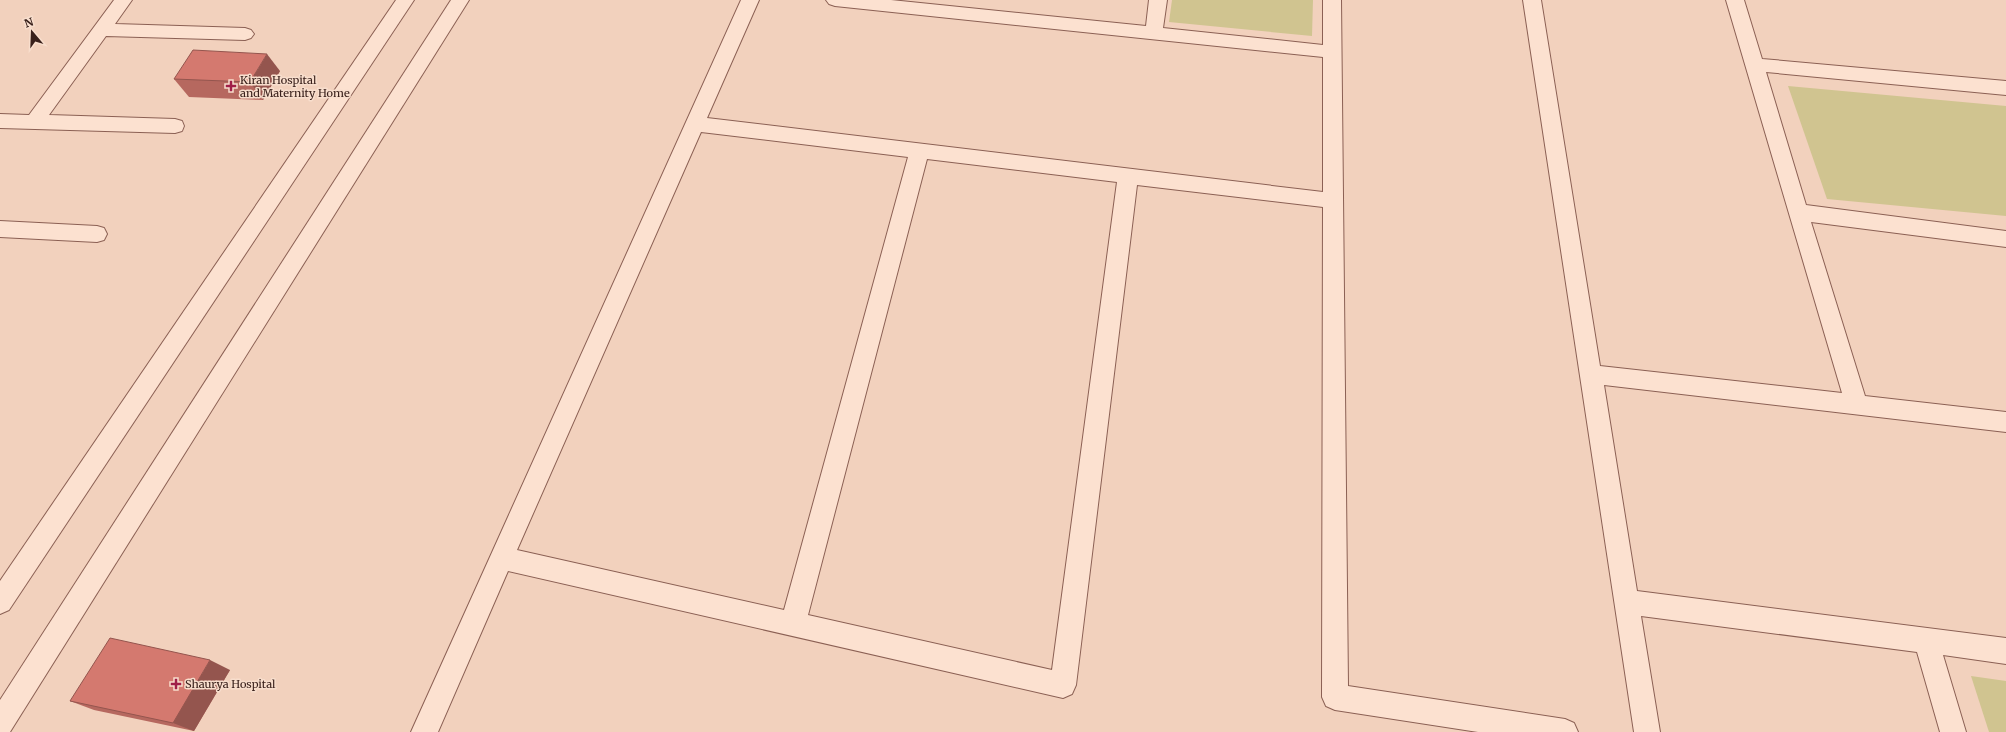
<svg xmlns="http://www.w3.org/2000/svg" width="2006" height="732" font-family="Merriweather,serif">
<style>
.green{fill:#d0c490}
.lines{fill:none;stroke-linecap:round;stroke-linejoin:round}
.minor-casing{stroke:#8b6054;stroke-width:2}
.tertiary-casing{stroke:#8b6054;stroke-width:2}
.minor{fill:#fce1d0;fill-rule:evenodd}
.tertiary{fill:#fce1d0;fill-rule:evenodd}
.wall{fill:#b6685f}
.shaded-wall{fill:#94554e}
.building{fill:#d4796f;stroke:#94554e}
.poi-dot{fill:#a01f48;stroke:#f8decd;stroke-width:1.5}
.labels{text-anchor:middle;dominant-baseline:central;stroke-width:3;stroke-linejoin:round;paint-order:stroke}
.poi-label{font-size:11px;fill:#39201b;stroke:#f8decd;text-anchor:start}
</style>
<rect width="100%" height="100%" fill="#f2d1bd"/>
<g class="green">
<polygon points="1172,0 1313,0 1312,36 1169,22"/>
<polygon points="1788,86 2006,106 2006,216 1827,199"/>
<polygon points="1971,676 2006,681 2006,732 1989,732"/>
</g>
<g class="lines">
<defs>
<g id="minor">
<polygon points="114,0 132,0 115,24 245,28 251,30 254,34 251,38 245,40 106,36 49,115 175,119 182,121 184,126 182,131 175,133 0,128 0,114 29,115"/>
<path d="M741 0H759L707 118 1323 192V57L835 6 829 4 826 0H891L1146 26 1149 0H1167L1163 28 1323 45V0H1341L1348 686 1565 719 1574 723 1578 732H1478L1335 710 1326 706 1322 697 1323 207 1137 185 1076 685 1072 694 1063 698 508 571 438 732H411ZM701 132 908 157 784 610 517 550ZM927 159 1117 182 1052 670 808 615Z"/>
<polygon points="1523,0 1541,0 1600,366 1842,393 1726,0 1744,0 1762,59 2006,81 2006,95 1766,72 1806,205 2006,231 2006,247 1811,222 1865,396 2006,412 2006,432 1604,385 1637,591 2006,638 2006,664 1943,655 1966,732 1940,732 1917,652 1641,616 1660,732 1634,732"/>
<polygon points="0,221 97,226 104,228 107,234 104,240 97,242 0,237"/>
</g>
<g id="tertiary">
<polygon points="396,0 414,0 9,610 0,614 0,581"/>
<polygon points="451,0 469,0 10,732 0,732 0,700"/>
</g>
</defs>
<use href="#minor" class="minor-casing"/>
<use href="#tertiary" class="tertiary-casing"/>
<use href="#minor" class="minor"/>
<use href="#tertiary" class="tertiary"/>
</g>
<g class="wall">
<polygon points="280,71 263,100 189,97 174,79"/>
<polygon points="230,670 194,731 94,710 70,701"/>
</g>
<g class="shaded-wall">
<polygon points="267,54 280,71 263,100 250,82"/>
<polygon points="210,660 230,670 194,731 173,723"/>
</g>
<g class="building">
<polygon points="193,50 267,54 250,82 174,79"/>
<polygon points="110,638 210,660 173,723 70,701"/>
</g>
<g class="poi-dot">
<path d="M229 80h4v4h4v4h-4v4h-4v-4h-4v-4h4z"/>
<path d="M174 678h4v4h4v4h-4v4h-4v-4h-4v-4h4z"/>
</g>
<g class="labels">
<g class="poi-label">
<text x="240" y="80">Kiran Hospital<tspan x="240" dy="13">and Maternity Home</tspan></text>
<text x="185" y="684">Shaurya Hospital</text>
</g>
</g>
<g transform="translate(32 32) rotate(341)" stroke="#f8decd" stroke-width="3" paint-order="stroke">
<path d="M0-3L7 15L0 10L-7 15Z" fill="#39201b"/>
<text y="-6" font-size="11" font-weight="bold" text-anchor="middle" fill="#39201b">N</text>
</g>
</svg>
